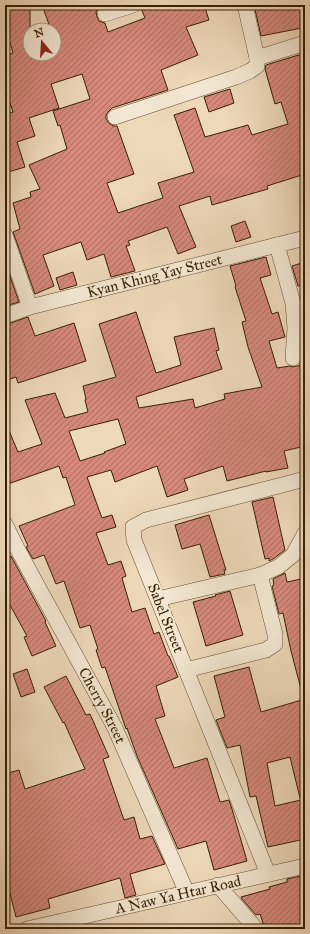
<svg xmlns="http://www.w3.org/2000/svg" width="310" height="934" font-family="'IM FELL Great Primer',serif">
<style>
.building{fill:url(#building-hatch);stroke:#381f03;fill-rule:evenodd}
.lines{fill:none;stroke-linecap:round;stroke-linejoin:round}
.minor-casing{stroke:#654d30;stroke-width:16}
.minor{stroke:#f3e6d2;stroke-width:15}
.labels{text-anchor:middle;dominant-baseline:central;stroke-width:4;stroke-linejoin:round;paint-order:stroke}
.street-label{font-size:15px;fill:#381f03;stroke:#f3e6d2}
</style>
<defs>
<pattern id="building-hatch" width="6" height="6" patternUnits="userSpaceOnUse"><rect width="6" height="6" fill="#d4897c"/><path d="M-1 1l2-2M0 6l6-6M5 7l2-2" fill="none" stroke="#ad6f63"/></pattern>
</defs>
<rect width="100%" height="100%" fill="#edd8b9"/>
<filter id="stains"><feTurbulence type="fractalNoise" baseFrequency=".005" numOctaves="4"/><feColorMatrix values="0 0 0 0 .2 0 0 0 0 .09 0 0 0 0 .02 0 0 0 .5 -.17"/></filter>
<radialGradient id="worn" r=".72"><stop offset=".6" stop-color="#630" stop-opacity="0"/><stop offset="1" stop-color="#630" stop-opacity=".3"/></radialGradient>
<g class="building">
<polygon points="5,5 30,5 30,54 54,54 54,30 51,30 42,5 99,5 99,7 96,12 97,17 99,21 105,23 108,32 145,18 141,8 142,5 204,5 209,20 186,27 198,55 161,70 168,90 112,108 109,111 106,115 106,119 109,123 113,126 117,126 134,174 107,183 118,213 163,198 158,183 194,172 174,115 195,108 205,137 248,125 252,135 288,124 281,102 275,104 265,69 266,65 305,53 305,174 267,186 268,189 212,205 210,196 179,206 196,247 178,254 167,227 128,241 130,245 126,246 135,271 111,277 104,254 87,260 81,242 43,255 54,286 35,294 13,232 20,229 13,203 31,197 30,192 40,189 29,165 67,149 60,125 58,126 53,111 90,99 82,74 51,84 59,108 29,118 35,136 17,142 25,167 5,173 5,112 8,111 8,113 13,112 5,88 5,56 13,53 5,26"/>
<polygon points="254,5 305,5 305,24 302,25 302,28 261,36"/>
<polygon points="230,89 234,103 209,112 204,97"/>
<polygon points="245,221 251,237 236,242 231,226"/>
<path d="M266 257 271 275 260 278 272 314 278 312 285 337 269 341 277 368 290 366 293 367 305 364V446L284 451 288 468 266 472V471L227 481 223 466 184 479 188 490 167 497 157 466 115 482 111 470 87 477 102 518 112 515 116 527 96 533 108 565 121 561 126 576 122 578 132 612 145 608 154 634 159 632 168 656H169L178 677 156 686 165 716 155 719 174 768 207 758 220 802 229 800 232 809 247 861 214 870 206 841 178 849 137 756 127 728 126 729 105 667 102 668 96 650 98 649 90 625 80 628 64 581 56 584 44 555 33 559 26 547 28 546 19 526 75 505 66 477 63 478 59 466 5 485V421L18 452 42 444 25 400 55 393 65 418 88 412 85 400 86 399 83 386 116 377 99 324 136 312 156 373 181 365 174 337 214 328 219 350 216 351 222 369 136 397 139 408 193 399 195 408 225 399 224 394 262 387 248 347 242 322 246 321 235 287 236 286 230 266ZM118 419 126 444 104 452 105 453 80 461 69 431Z"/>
<polygon points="5,262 19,302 5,306"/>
<polygon points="305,262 305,284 298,286 292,266"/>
<polygon points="73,272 77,285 60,290 56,278"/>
<polygon points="28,317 35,336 74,323 86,361 18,383 16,377 5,381 5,325"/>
<polygon points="273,497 285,550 273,559 269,561 269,558 265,559 252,502"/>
<polygon points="209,515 226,570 224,570 225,574 210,577 200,544 182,549 175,525"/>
<polygon points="11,556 46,621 45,622 56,646 32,656 24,637 27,636 5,596 5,559"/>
<polygon points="285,573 287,582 301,579 305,596 305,688 301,689 291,651 283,613 279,614 272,586 274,585 273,579"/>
<polygon points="230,591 243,635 206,646 193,602 216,596 215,595"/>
<polygon points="249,667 261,712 305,699 305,797 300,798 290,757 267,763 275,806 305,799 305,839 268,847 256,796 250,797 240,745 227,748 216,720 225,717 214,676"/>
<polygon points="27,669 35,692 21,697 13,674"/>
<polygon points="66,676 86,715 90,714 109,757 103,759 124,820 134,817 140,839 152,836 165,864 130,874 136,895 125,898 120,878 48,899 50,908 16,917 5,874 5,774 19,770 25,789 85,769 64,722 63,723 44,687"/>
<polygon points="301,876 305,890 305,929 265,929 260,914 256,915 242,899 241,897 270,889 269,887 287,882 287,879"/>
</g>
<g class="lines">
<defs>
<g id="minor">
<polyline points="245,5 257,58 305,43"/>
<polyline points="105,14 133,5"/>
<polyline points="115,117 236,77 250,71 257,66 257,58"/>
<polyline points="5,235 30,307"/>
<polyline points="277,245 293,303 295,328 293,358"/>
<path id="s1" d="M5 316 30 307 305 238"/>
<path id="s2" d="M5 524 18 550 115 728 187 893"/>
<polyline points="158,599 260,575 278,567 293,555 305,533"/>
<polyline points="186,670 266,650 275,644 275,634 260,575"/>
<polyline points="268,874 134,540 133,527 146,520 305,479"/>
<polyline points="218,885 256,929"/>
<path id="s3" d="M27 929 305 866"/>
</g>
</defs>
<use href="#minor" class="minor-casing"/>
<use href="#minor" class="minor"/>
</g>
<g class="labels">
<g class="street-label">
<text stroke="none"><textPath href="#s1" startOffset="155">Kyan Khing Yay Street</textPath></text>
<text transform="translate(166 618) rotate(68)">Sabel Street</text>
<text stroke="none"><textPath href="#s2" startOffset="206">Cherry Street</textPath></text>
<text stroke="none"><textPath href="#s3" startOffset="155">A Naw Ya Htar Road</textPath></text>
</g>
</g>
<rect width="310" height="934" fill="none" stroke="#edd8b9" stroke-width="20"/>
<rect x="6" y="6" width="298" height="922" fill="none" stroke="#381f03" stroke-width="2"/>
<rect x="10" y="10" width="290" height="914" fill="none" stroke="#381f03"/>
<g transform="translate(42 42) rotate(342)"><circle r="19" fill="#f3e6d2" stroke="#a8967f"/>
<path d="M0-3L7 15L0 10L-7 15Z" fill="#8f2418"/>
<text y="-6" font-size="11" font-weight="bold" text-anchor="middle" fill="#381f03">N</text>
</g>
<rect width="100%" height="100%" filter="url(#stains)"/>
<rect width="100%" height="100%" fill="url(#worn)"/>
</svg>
